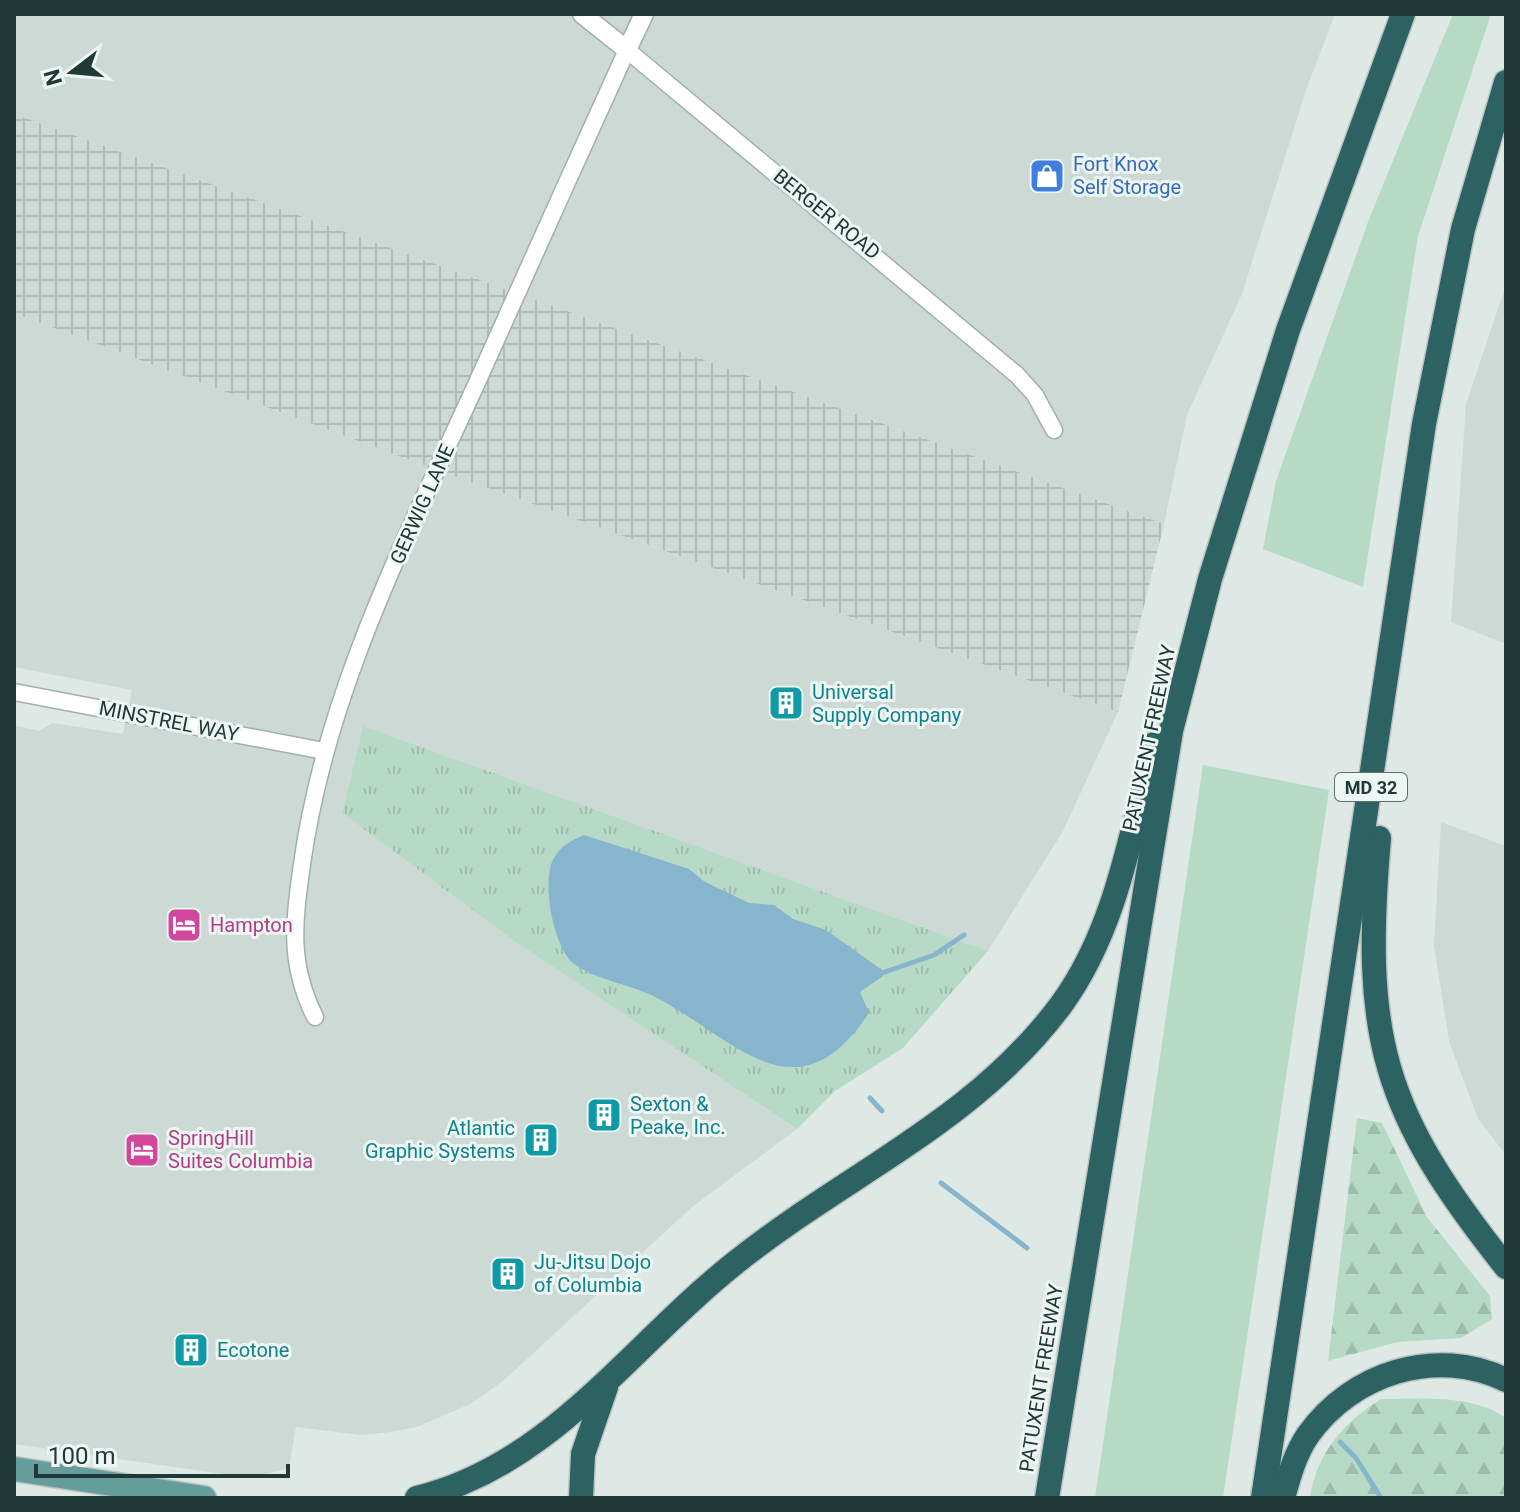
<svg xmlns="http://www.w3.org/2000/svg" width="1520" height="1512" font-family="Roboto,sans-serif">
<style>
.built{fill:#ccd9d5}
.industrial{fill:url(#industrial-grid)}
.grass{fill:#b7dac7}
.forest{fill:url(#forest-firs)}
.park{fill:url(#park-tufts)}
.water{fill:#87b5cd}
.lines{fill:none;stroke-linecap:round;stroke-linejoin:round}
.stream{stroke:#87b5cd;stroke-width:5}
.minor-casing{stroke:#a1b0ae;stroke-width:19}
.tertiary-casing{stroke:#a1b0ae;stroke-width:21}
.primary-casing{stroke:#bcc3c3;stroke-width:27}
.motorway-casing{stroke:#bcc3c3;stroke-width:27}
.minor{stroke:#fff;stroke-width:16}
.tertiary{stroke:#fff;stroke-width:18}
.primary{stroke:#649d99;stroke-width:24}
.motorway{stroke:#2d6262;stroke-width:24}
.labels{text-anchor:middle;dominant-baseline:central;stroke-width:6;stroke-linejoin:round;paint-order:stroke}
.shield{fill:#eef6f3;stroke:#5e716f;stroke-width:2}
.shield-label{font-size:18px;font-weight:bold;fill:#203836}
.shop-label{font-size:20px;fill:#366cbe;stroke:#eef6f3;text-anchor:start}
.street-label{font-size:20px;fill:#203836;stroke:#eef6f3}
.culture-label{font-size:20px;fill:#0d838f;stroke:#eef6f3;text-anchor:start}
.hotel-label{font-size:20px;fill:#b23c85;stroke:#eef6f3;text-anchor:start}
</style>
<defs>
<pattern id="industrial-grid" width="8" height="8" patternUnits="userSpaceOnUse" patternTransform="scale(2)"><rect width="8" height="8" fill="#ccd9d5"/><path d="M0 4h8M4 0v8" fill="none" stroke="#afbbb7"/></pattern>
<pattern id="forest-firs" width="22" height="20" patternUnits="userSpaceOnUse" patternTransform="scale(2)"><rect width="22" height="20" fill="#b7dac7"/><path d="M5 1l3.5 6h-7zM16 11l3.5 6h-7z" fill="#9dbcac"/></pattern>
<pattern id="park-tufts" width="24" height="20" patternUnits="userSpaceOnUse" patternTransform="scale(2)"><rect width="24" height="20" fill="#b7dac7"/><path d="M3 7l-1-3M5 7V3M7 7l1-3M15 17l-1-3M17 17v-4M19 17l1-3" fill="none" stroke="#9dbcac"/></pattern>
</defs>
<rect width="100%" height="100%" fill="#dee9e6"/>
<g class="built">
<polygon points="14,14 1335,14 1306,90 1242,294 1187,415 1164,524 14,114"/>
<polygon points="1506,285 1506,644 1451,622 1466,404"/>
<polygon points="14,313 407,459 1118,712 1063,831 988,951 363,726 342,813 514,941 797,1129 692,1207 503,1381 470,1404 417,1427 391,1432 361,1435 296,1427 289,1468 251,1478 14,1444 14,725 39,731 53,723 123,734 132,690 14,667"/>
<polygon points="1441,822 1506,846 1506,1155 1478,1119 1449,1041 1434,946"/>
</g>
<polygon class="industrial" points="14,114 1164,524 1118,712 407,459 14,313"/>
<g class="grass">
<polygon points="1453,14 1491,14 1418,236 1363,587 1263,549 1276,481 1369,219"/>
<polygon points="1203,765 1329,790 1223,1498 1095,1498"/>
</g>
<g class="forest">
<polygon points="1357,1118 1382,1123 1427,1217 1490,1296 1492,1319 1461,1338 1397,1342 1328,1361"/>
<path d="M1381 1399C1421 1399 1472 1394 1506 1418V1498H1310C1316 1454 1344 1422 1381 1399Z"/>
</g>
<polygon class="park" points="363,726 988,951 903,1048 835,1091 797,1129 514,941 342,813"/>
<path class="water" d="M584 835 689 869 705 882 749 903 774 905 793 919 826 930 882 970 883 976 860 992 869 1013C797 1121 737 1041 659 999 632 984 600 982 574 964 553 948 540 878 555 856 562 845 573 840 584 835Z"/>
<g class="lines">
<g class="stream">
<polyline points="882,973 934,955 964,935"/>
<polyline points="870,1098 882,1111"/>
<polyline points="941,1183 1027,1248"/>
<polyline points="1340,1442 1356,1458 1381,1498"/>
</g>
<defs>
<g id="minor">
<polyline points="14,692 324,751"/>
<path d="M315 1017C288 963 294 922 302 864 326 693 404 542 475 387 525 275 576 162 627 50L1017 375 1035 395 1054 430"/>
</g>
<polyline id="tertiary" points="582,14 627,50 644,14"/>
<polyline id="primary" points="14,1469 204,1498"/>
<g id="motorway">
<path d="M1379 838C1362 1037 1381 1110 1506 1267"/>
<path d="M417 1498C552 1465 631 1345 735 1263 846 1174 974 1122 1061 1005 1116 930 1131 833 1154 744"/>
<polyline points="581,1498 583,1454 606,1387"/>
<polyline points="1047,1498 1171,731 1210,579 1288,330 1403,14"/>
<polyline points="1263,1498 1424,424 1463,229 1506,82"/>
<path d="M1283 1498C1289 1476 1295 1454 1308 1435 1352 1373 1436 1346 1506 1380"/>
</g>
</defs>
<use href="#minor" class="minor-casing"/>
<use href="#tertiary" class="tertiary-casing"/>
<use href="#primary" class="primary-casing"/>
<use href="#motorway" class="motorway-casing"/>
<use href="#minor" class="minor"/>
<use href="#tertiary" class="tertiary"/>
<use href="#primary" class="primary"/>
<use href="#motorway" class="motorway"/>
</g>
<defs>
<symbol id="shop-square" viewBox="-11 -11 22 22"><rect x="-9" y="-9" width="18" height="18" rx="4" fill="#3f7fe0" stroke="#eef6f3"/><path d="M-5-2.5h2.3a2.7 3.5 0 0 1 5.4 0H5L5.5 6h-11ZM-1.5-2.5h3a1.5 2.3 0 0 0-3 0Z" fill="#fff"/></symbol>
<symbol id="building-square" viewBox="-11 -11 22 22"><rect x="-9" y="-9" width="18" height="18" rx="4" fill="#0f9aa8" stroke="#eef6f3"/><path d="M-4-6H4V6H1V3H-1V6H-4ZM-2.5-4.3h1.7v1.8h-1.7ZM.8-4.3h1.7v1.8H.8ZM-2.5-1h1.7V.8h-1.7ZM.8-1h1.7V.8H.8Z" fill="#fff"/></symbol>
<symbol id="hotel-square" viewBox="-11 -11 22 22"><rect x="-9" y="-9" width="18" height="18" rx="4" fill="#d1479c" stroke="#eef6f3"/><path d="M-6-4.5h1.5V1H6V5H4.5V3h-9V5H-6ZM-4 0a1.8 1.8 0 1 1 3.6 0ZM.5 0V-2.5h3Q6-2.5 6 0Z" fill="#fff"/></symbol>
</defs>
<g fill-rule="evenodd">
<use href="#shop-square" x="1027" y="156" width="40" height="40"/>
<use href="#building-square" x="766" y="683" width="40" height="40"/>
<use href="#hotel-square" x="164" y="905" width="40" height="40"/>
<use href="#building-square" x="584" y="1095" width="40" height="40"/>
<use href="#building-square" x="521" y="1120" width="40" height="40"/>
<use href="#hotel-square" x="122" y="1130" width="40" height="40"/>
<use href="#building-square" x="488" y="1254" width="40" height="40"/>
<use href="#building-square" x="171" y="1330" width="40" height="40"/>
</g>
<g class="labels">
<rect class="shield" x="1335" y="773" width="72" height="28" rx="6"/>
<g class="shield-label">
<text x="1371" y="787">MD 32</text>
</g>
<g class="shop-label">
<text x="1073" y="164">Fort Knox<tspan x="1073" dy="23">Self Storage</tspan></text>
</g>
<g class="street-label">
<text transform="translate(827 214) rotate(39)">BERGER ROAD</text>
<text transform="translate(422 504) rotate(-66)">GERWIG LANE</text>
<text transform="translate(169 721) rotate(11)">MINSTREL WAY</text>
<text transform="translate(1149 738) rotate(-78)">PATUXENT FREEWAY</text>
<text transform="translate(1041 1378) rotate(-81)">PATUXENT FREEWAY</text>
</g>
<g class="culture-label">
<text x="812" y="692">Universal<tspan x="812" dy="23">Supply Company</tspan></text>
<text x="630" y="1104">Sexton &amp;<tspan x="630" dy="23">Peake, Inc.</tspan></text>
<text x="515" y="1128" text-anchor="end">Atlantic<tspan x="515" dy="23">Graphic Systems</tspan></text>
<text x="534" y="1262">Ju-Jitsu Dojo<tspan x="534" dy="23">of Columbia</tspan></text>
<text x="217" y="1350">Ecotone</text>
</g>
<g class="hotel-label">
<text x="210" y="925">Hampton</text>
<text x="168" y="1138">SpringHill<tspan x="168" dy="23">Suites Columbia</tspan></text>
</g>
</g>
<rect width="1520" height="1512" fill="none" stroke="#203836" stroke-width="32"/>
<g transform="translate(72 72) rotate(254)" stroke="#eef6f3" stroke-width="6" paint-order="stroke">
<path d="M0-6L14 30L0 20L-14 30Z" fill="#203836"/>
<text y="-12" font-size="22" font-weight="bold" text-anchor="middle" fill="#203836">N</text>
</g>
<path d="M36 1464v12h252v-12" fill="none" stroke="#203836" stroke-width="4"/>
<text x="48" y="1464" font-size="24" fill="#203836" stroke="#eef6f3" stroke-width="6" paint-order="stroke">100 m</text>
</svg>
